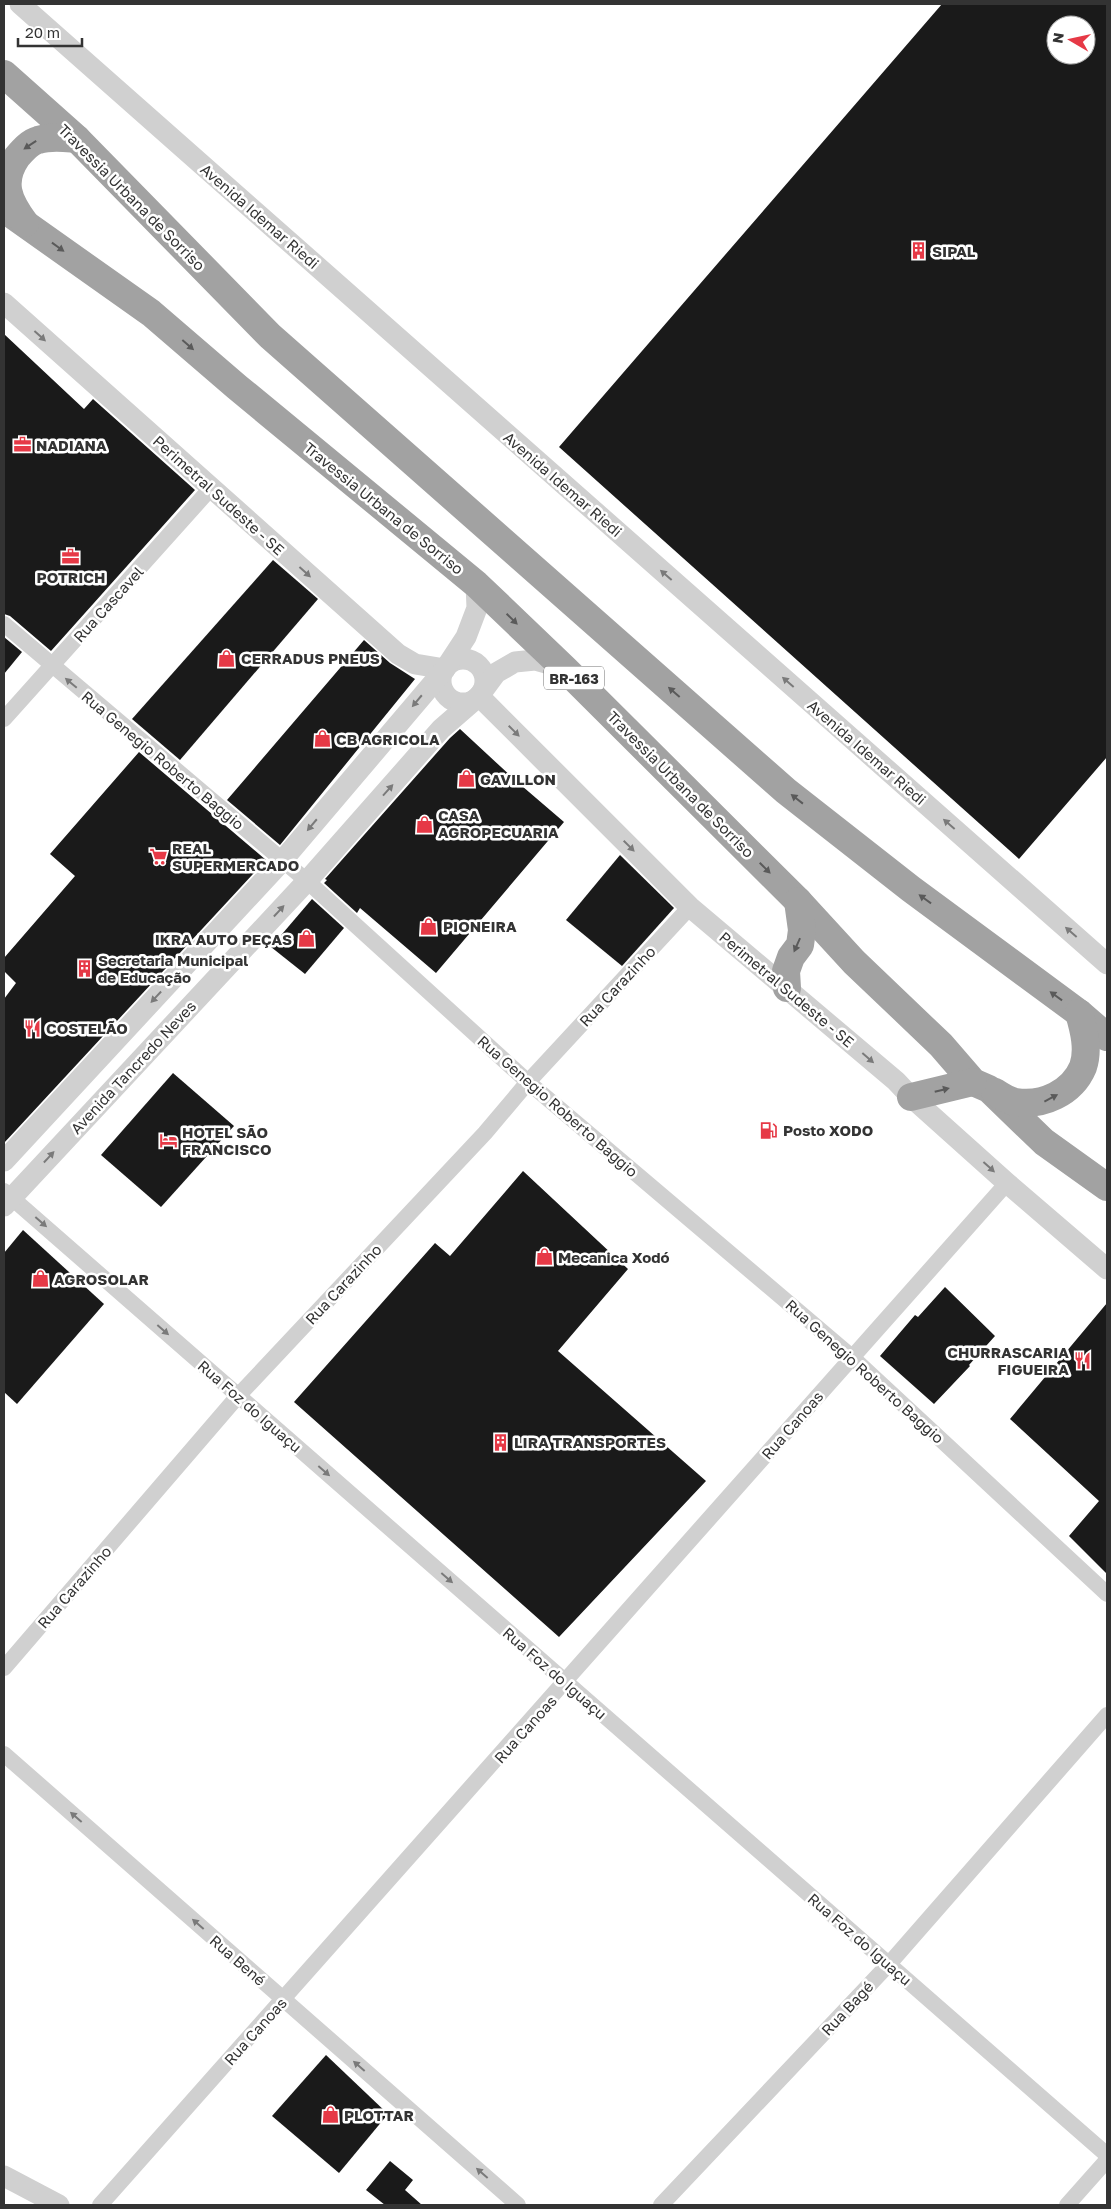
<svg xmlns="http://www.w3.org/2000/svg" width="1111" height="2209" font-family="'Golos Text',sans-serif">
<style>
.building{fill:#1a1a1a;fill-rule:evenodd}
.lines{fill:none;stroke-linecap:round;stroke-linejoin:round}
.minor{stroke:#d0d0d0;stroke-width:16}
.tertiary{stroke:#d0d0d0;stroke-width:21}
.trunk{stroke:#a2a2a2;stroke-width:28}
.oneway{fill:#5a5a5a}
.oneway2{fill:#7a7a7a}
.labels{text-anchor:middle;dominant-baseline:central;stroke-width:5;stroke-linejoin:round;paint-order:stroke}
.shield{fill:#fff;stroke:#707070;stroke-width:1}
.shield-label{font-size:14px;font-weight:bold;fill:#333}
.street-label{font-size:15px;fill:#333;stroke:#fff}
.poi-label{font-size:15px;font-weight:bold;fill:#333;stroke:#fff;text-anchor:start}
</style>
<rect width="100%" height="100%" fill="#fff"/>
<g class="building">
<path d="M942 4H1107V757L1019 859 559 447ZM1056 25H1086V55H1056Z"/>
<polygon points="4,334 84,409 93,399 195,490 51,651 10,616 4,614"/>
<polygon points="273,560 318,599 180,760 132,719"/>
<polygon points="4,637 22,652 4,674"/>
<polygon points="364,640 390,663 415,679 280,845 227,800"/>
<polygon points="460,729 515,780 564,822 436,973 360,908 357,913 324,883 327,880 325,879 450,738"/>
<polygon points="139,752 266,860 4,1143 4,999 16,983 4,971 4,958 75,876 50,854"/>
<polygon points="620,855 674,908 622,966 566,920"/>
<polygon points="312,899 344,928 305,974 271,947"/>
<polygon points="173,1073 234,1126 161,1207 101,1155"/>
<polygon points="523,1171 628,1269 558,1351 706,1481 559,1637 294,1402 435,1243 450,1256"/>
<polygon points="23,1230 104,1304 17,1404 4,1392 4,1253"/>
<polygon points="945,1287 995,1336 969,1365 970,1366 934,1404 880,1356 915,1315 918,1317"/>
<polygon points="1107,1303 1107,1574 1069,1536 1099,1501 1010,1419"/>
<polygon points="326,2055 388,2114 339,2173 272,2116"/>
<polygon points="390,2161 413,2180 405,2190 422,2205 385,2205 366,2190"/>
</g>
<g class="lines">
<g class="minor">
<polyline points="4,624 307,881 528,1082 852,1357 1107,1594"/>
<polyline points="4,719 211,488"/>
<polyline points="4,1191 1107,2155"/>
<polyline points="4,1668 238,1396 485,1133 528,1082 690,907"/>
<polyline points="4,1754 518,2205"/>
<polyline points="100,2205 1007,1183"/>
<polyline points="661,2205 889,1964 1107,1715"/>
<polyline points="1067,2205 1107,2160"/>
</g>
<g class="tertiary">
<polyline points="20,4 1107,964"/>
<polyline points="4,303 398,654 415,664 445,669"/>
<circle cx="463" cy="681" r="22"/>
<polyline points="479,696 690,907 896,1081 911,1097 1007,1183 1107,1269"/>
<polyline points="4,1161 282,861 445,669 466,637 477,608 476,584"/>
<polyline points="4,1206 307,881 441,729 479,696 496,673 515,662 535,660 563,668"/>
<polyline points="4,2176 59,2205"/>
</g>
<g class="trunk">
<polyline points="4,74 77,139 270,336 786,791 911,889 1079,1013 1107,1037"/>
<polyline points="4,209 151,313 237,387 476,584 565,669 798,901 854,962 941,1045 973,1082 989,1089 1044,1142 1107,1187"/>
<path d="M25 223C8 200 0 182 17 157 23 150 30 142 38 140 51 136 64 138 77 139"/>
<polyline points="787,988 786,971 791,957 800,945 802,930 798,901"/>
<path d="M995 1092C1001 1096 1009 1101 1016 1102 1043 1106 1072 1093 1083 1067 1089 1050 1084 1030 1079 1013"/>
<polyline points="911,1097 973,1082"/>
</g>
</g>
<defs><path id="oneway-solid" d="M-6-.8H1V-3.2L6.5 0L1 3.2V.8H-6Z" transform="scale(1.25)"/></defs>
<g class="oneway">
<use href="#oneway-solid" transform="translate(30 145) rotate(146)"/>
<use href="#oneway-solid" transform="translate(58 247) rotate(36)"/>
<use href="#oneway-solid" transform="translate(188 345) rotate(41)"/>
<use href="#oneway-solid" transform="translate(512 619) rotate(44)"/>
<use href="#oneway-solid" transform="translate(674 692) rotate(-139)"/>
<use href="#oneway-solid" transform="translate(797 799) rotate(-142)"/>
<use href="#oneway-solid" transform="translate(765 868) rotate(45)"/>
<use href="#oneway-solid" transform="translate(925 899) rotate(-144)"/>
<use href="#oneway-solid" transform="translate(797 945) rotate(114)"/>
<use href="#oneway-solid" transform="translate(1056 996) rotate(-144)"/>
<use href="#oneway-solid" transform="translate(942 1090) rotate(-14)"/>
<use href="#oneway-solid" transform="translate(1051 1098) rotate(-28)"/>
</g>
<g class="oneway2">
<use href="#oneway-solid" transform="translate(40 336) rotate(42)"/>
<use href="#oneway-solid" transform="translate(305 572) rotate(42)"/>
<use href="#oneway-solid" transform="translate(666 575) rotate(-139)"/>
<use href="#oneway-solid" transform="translate(788 682) rotate(-139)"/>
<use href="#oneway-solid" transform="translate(71 683) rotate(-140)"/>
<use href="#oneway-solid" transform="translate(417 701) rotate(130)"/>
<use href="#oneway-solid" transform="translate(514 731) rotate(45)"/>
<use href="#oneway-solid" transform="translate(388 790) rotate(-48)"/>
<use href="#oneway-solid" transform="translate(949 824) rotate(-139)"/>
<use href="#oneway-solid" transform="translate(312 825) rotate(130)"/>
<use href="#oneway-solid" transform="translate(629 846) rotate(45)"/>
<use href="#oneway-solid" transform="translate(279 911) rotate(-47)"/>
<use href="#oneway-solid" transform="translate(1071 932) rotate(-139)"/>
<use href="#oneway-solid" transform="translate(156 997) rotate(133)"/>
<use href="#oneway-solid" transform="translate(868 1058) rotate(41)"/>
<use href="#oneway-solid" transform="translate(49 1157) rotate(-47)"/>
<use href="#oneway-solid" transform="translate(989 1167) rotate(42)"/>
<use href="#oneway-solid" transform="translate(41 1222) rotate(41)"/>
<use href="#oneway-solid" transform="translate(163 1330) rotate(41)"/>
<use href="#oneway-solid" transform="translate(324 1471) rotate(41)"/>
<use href="#oneway-solid" transform="translate(447 1578) rotate(41)"/>
<use href="#oneway-solid" transform="translate(76 1817) rotate(-139)"/>
<use href="#oneway-solid" transform="translate(198 1924) rotate(-139)"/>
<use href="#oneway-solid" transform="translate(359 2066) rotate(-139)"/>
<use href="#oneway-solid" transform="translate(482 2173) rotate(-139)"/>
</g>
<defs>
<symbol id="building-bare" viewBox="-9 -9 18 18"><path d="M-4-6H4V6H1V3H-1V6H-4ZM-2.5-4.3h1.7v1.8h-1.7ZM.8-4.3h1.7v1.8H.8ZM-2.5-1h1.7V.8h-1.7ZM.8-1h1.7V.8H.8Z" fill="#e63946" stroke="#fff" stroke-width="2.5" paint-order="stroke"/></symbol>
<symbol id="office-bare" viewBox="-9 -9 18 18"><path d="M-6-3h4V-5.5h4V-3h4V5H-6ZM-1-4.5V-3h2v-1.5ZM-6 0V1H6V0Z" fill="#e63946" stroke="#fff" stroke-width="2.5" paint-order="stroke"/></symbol>
<symbol id="shop-bare" viewBox="-9 -9 18 18"><path d="M-5-2.5h2.3a2.7 3.5 0 0 1 5.4 0H5L5.5 6h-11ZM-1.5-2.5h3a1.5 2.3 0 0 0-3 0Z" fill="#e63946" stroke="#fff" stroke-width="2.5" paint-order="stroke"/></symbol>
<symbol id="supermarket-bare" viewBox="-9 -9 18 18"><path d="M-6-5.5h2.5l.6 2H6L4.5 2H-2.5L-4.4-4H-6ZM-1.5 3.2a1.3 1.3 0 1 0 .1 0ZM3 3.2a1.3 1.3 0 1 0 .1 0Z" fill="#e63946" stroke="#fff" stroke-width="2.5" paint-order="stroke"/></symbol>
<symbol id="restaurant-bare" viewBox="-9 -9 18 18"><path d="M-5-6h1v4h1v-4h1v4h1v-4h1v5L-1.5 .5V6h-2V.5L-5-1ZM5-6V6H3V1.5H1.5Q1.5-4 5-6Z" fill="#e63946" stroke="#fff" stroke-width="2.5" paint-order="stroke"/></symbol>
<symbol id="fuel-bare" viewBox="-9 -9 18 18"><path d="M-5.5-6h7V0h2V4h1.3V-2.5L3-4.5l.8-.8L6-3V5H2.5V1h-1V6h-7ZM-4.2-4.7v3.2H.2V-4.7Z" fill="#e63946" stroke="#fff" stroke-width="2.5" paint-order="stroke"/></symbol>
<symbol id="hotel-bare" viewBox="-9 -9 18 18"><path d="M-6-4.5h1.5V1H6V5H4.5V3h-9V5H-6ZM-4 0a1.8 1.8 0 1 1 3.6 0ZM.5 0V-2.5h3Q6-2.5 6 0Z" fill="#e63946" stroke="#fff" stroke-width="2.5" paint-order="stroke"/></symbol>
</defs>
<g fill-rule="evenodd">
<use href="#building-bare" x="906" y="238" width="25" height="25"/>
<use href="#office-bare" x="10" y="432" width="25" height="25"/>
<use href="#office-bare" x="58" y="544" width="25" height="25"/>
<use href="#shop-bare" x="214" y="646" width="25" height="25"/>
<use href="#shop-bare" x="310" y="726" width="25" height="25"/>
<use href="#shop-bare" x="454" y="766" width="25" height="25"/>
<use href="#shop-bare" x="412" y="812" width="25" height="25"/>
<use href="#supermarket-bare" x="146" y="844" width="25" height="25"/>
<use href="#shop-bare" x="416" y="914" width="25" height="25"/>
<use href="#shop-bare" x="294" y="926" width="25" height="25"/>
<use href="#building-bare" x="72" y="956" width="25" height="25"/>
<use href="#restaurant-bare" x="20" y="1016" width="25" height="25"/>
<use href="#fuel-bare" x="756" y="1118" width="25" height="25"/>
<use href="#hotel-bare" x="156" y="1128" width="25" height="25"/>
<use href="#shop-bare" x="532" y="1244" width="25" height="25"/>
<use href="#shop-bare" x="28" y="1266" width="25" height="25"/>
<use href="#restaurant-bare" x="1070" y="1348" width="25" height="25"/>
<use href="#building-bare" x="488" y="1430" width="25" height="25"/>
<use href="#shop-bare" x="318" y="2102" width="25" height="25"/>
</g>
<g class="labels">
<rect class="shield" x="544" y="666.5" width="60" height="23" rx="4"/>
<g class="shield-label">
<text x="574" y="678">BR-163</text>
</g>
<g class="street-label">
<text transform="translate(132 197) rotate(45)">Travessia Urbana de Sorriso</text>
<text transform="translate(260 216) rotate(41)">Avenida Idemar Riedi</text>
<text transform="translate(563 484) rotate(41)">Avenida Idemar Riedi</text>
<text transform="translate(219 495) rotate(42)">Perimetral Sudeste - SE</text>
<text transform="translate(384 508) rotate(39)">Travessia Urbana de Sorriso</text>
<text transform="translate(108 604) rotate(-48)">Rua Cascavel</text>
<text transform="translate(867 752) rotate(41)">Avenida Idemar Riedi</text>
<text transform="translate(163 760) rotate(40)">Rua Genegio Roberto Baggio</text>
<text transform="translate(681 784) rotate(45)">Travessia Urbana de Sorriso</text>
<text transform="translate(617 986) rotate(-47)">Rua Carazinho</text>
<text transform="translate(787 989) rotate(40)">Perimetral Sudeste - SE</text>
<text transform="translate(133 1067) rotate(-47)">Avenida Tancredo Neves</text>
<text transform="translate(558 1106) rotate(41)">Rua Genegio Roberto Baggio</text>
<text transform="translate(343 1284) rotate(-47)">Rua Carazinho</text>
<text transform="translate(865 1371) rotate(42)">Rua Genegio Roberto Baggio</text>
<text transform="translate(250 1406) rotate(41)">Rua Foz do Iguaçu</text>
<text transform="translate(792 1425) rotate(-49)">Rua Canoas</text>
<text transform="translate(74 1587) rotate(-49)">Rua Carazinho</text>
<text transform="translate(555 1673) rotate(41)">Rua Foz do Iguaçu</text>
<text transform="translate(525 1729) rotate(-48)">Rua Canoas</text>
<text transform="translate(860 1939) rotate(41)">Rua Foz do Iguaçu</text>
<text transform="translate(238 1960) rotate(41)">Rua Bené</text>
<text transform="translate(847 2008) rotate(-47)">Rua Bagé</text>
<text transform="translate(255 2031) rotate(-48)">Rua Canoas</text>
</g>
<g class="poi-label">
<text x="932" y="251">SIPAL</text>
<text x="36" y="445">NADIANA</text>
<text x="71" y="577" text-anchor="middle">POTRICH</text>
<text x="241" y="658">CERRADUS PNEUS</text>
<text x="336" y="739">CB AGRICOLA</text>
<text x="480" y="779">GAVILLON</text>
<text x="438" y="815">CASA<tspan x="438" dy="17">AGROPECUARIA</tspan></text>
<text x="172" y="848">REAL<tspan x="172" dy="17">SUPERMERCADO</tspan></text>
<text x="443" y="926">PIONEIRA</text>
<text x="292" y="939" text-anchor="end">IKRA AUTO PEÇAS</text>
<text x="98" y="960">Secretaria Municipal<tspan x="98" dy="17">de Educação</tspan></text>
<text x="46" y="1028">COSTELÃO</text>
<text x="783" y="1130">Posto XODO</text>
<text x="182" y="1132">HOTEL SÃO<tspan x="182" dy="17">FRANCISCO</tspan></text>
<text x="558" y="1257">Mecanica Xodó</text>
<text x="54" y="1279">AGROSOLAR</text>
<text x="1069" y="1352" text-anchor="end">CHURRASCARIA<tspan x="1069" dy="17">FIGUEIRA</tspan></text>
<text x="514" y="1442">LIRA TRANSPORTES</text>
<text x="344" y="2115">PLOTTAR</text>
</g>
</g>
<rect width="1111" height="2209" fill="none" stroke="#333333" stroke-width="10"/>
<g transform="translate(1071 40) rotate(279)"><circle r="24" fill="#ffffff" stroke="#adadad"/>
<path d="M0-4L9 19L0 12L-9 19Z" fill="#e63946"/>
<text y="-8" font-size="14" font-weight="bold" text-anchor="middle" fill="#333333">N</text>
</g>
<path d="M18 38v8h64v-8" fill="none" stroke="#333333" stroke-width="2.5"/>
<text x="25" y="38" font-size="15" fill="#333333" stroke="#ffffff" stroke-width="4" paint-order="stroke">20 m</text>
</svg>
